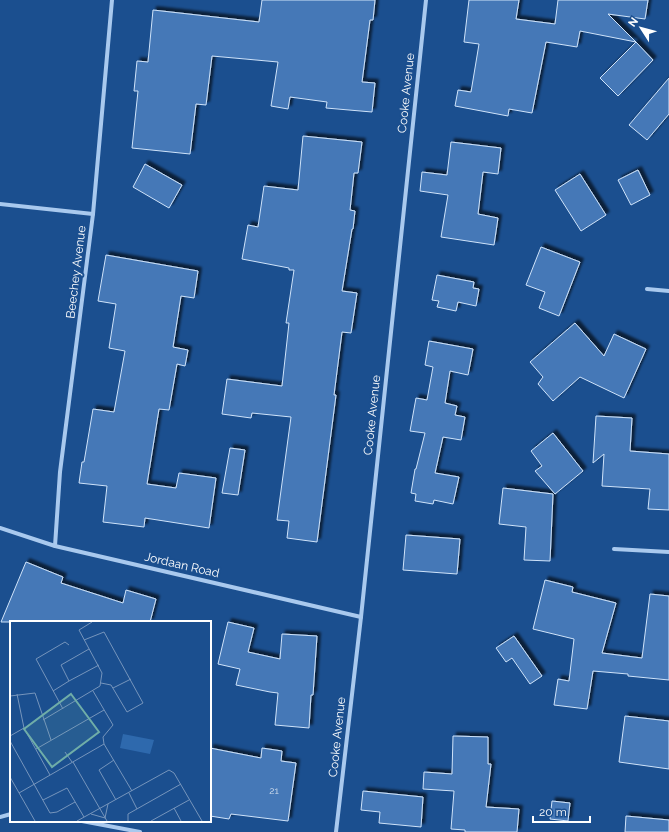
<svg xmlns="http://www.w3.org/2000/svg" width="669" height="832" font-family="Raleway,sans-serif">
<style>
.building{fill:#4478b7;stroke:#cfe3fa;filter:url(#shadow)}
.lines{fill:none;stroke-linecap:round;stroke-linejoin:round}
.street{stroke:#a9c9ee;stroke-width:4}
.labels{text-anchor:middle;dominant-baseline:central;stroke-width:4;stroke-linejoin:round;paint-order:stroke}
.number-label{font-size:10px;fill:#d0dded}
.street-label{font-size:12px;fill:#fff;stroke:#1b4f8f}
.inset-road{fill:none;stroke:#7695bc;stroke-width:1}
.view{fill:#6fada8;fill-opacity:0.15;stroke:#6fada8;stroke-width:2}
.inset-edge{fill:none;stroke:#fff;stroke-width:2}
</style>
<defs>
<filter id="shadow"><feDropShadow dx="3.5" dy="-3.5" stdDeviation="1" flood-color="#0009"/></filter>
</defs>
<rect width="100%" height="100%" fill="#1b4f8f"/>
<g class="building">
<polygon points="262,0 375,0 373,20 370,20 362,82 375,83 372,112 326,108 327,102 290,97 288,109 271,106 278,62 212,56 206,105 196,104 190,154 132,148 138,91 134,91 137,61 148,62 153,10 259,22"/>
<polygon points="469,0 519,0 516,19 555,24 558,0 648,0 645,19 608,14 636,42 580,31 577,47 546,42 532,113 509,109 508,116 455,106 458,90 471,92 479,44 464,42"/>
<polygon points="636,42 653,60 618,96 600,78"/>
<polygon points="669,78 669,114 647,140 629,125"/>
<polygon points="303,136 362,142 358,173 354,173 350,210 355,211 353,229 352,229 342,291 357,293 351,333 342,332 334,395 336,395 317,542 287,538 289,521 277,520 291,417 252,413 251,418 222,414 227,379 282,386 289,323 286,323 294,270 289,270 289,268 242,259 248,225 258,227 264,186 298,190"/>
<polygon points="451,142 501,148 498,174 483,172 478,214 498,218 494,245 441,237 448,195 420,191 422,172 447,175"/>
<polygon points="145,164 182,185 169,208 133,187"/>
<polygon points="638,170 650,195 631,205 618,180"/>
<polygon points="580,174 606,215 581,231 555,190"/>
<polygon points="541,247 580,262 559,316 539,308 545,292 526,285"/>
<polygon points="106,255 198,271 194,298 181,296 173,347 188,350 185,366 177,364 169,410 159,409 147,484 176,488 179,473 216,478 209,528 145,518 144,527 103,522 107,486 79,483 82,462 84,462 93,409 114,412 125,351 109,348 116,304 98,301"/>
<polygon points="437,275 474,282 473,288 479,289 476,306 458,302 456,311 437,307 439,301 432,300"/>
<polygon points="575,323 604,356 614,334 646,349 624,398 580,377 553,401 538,384 543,377 530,362"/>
<polygon points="429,341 473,349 468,375 450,371 445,403 457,406 455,415 465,417 461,440 443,437 435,473 459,477 453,504 434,500 433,504 415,501 416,494 411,493 415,469 416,469 425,433 410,431 416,398 427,400 433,367 425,365"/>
<polygon points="596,416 632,418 630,451 669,454 669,510 648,509 650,489 602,486 604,454 593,463"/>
<polygon points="553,433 583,471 555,494 535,471 542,466 531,451"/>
<polygon points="230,448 245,450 238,495 222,493"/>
<polygon points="503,488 553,494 550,561 524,560 526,527 499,524"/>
<polygon points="406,535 460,539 457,574 403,570"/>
<polygon points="26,562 63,577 61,583 123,603 126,590 156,599 150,622 1,622"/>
<polygon points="545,580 573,587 572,592 616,603 602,653 642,658 650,594 669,596 669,680 628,676 628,674 593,671 587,709 554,705 558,679 569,681 574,639 533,629"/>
<polygon points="228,622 254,628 248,652 280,659 282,634 317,636 313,695 311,695 309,728 275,725 278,693 270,692 236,685 240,669 218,664"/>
<polygon points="514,636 542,676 530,684 512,658 506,662 496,648"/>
<polygon points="625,716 669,721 669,769 619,762"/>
<polygon points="453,736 488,737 488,764 491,764 486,807 519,809 517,832 465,832 465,830 451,829 454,791 423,789 424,772 452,774"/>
<polygon points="210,748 261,758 262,748 282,751 281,761 296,763 288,821 231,814 229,819 210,816"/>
<polygon points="363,791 423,797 421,827 379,823 380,812 361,810"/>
<polygon points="552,801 570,803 568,821 550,819"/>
<polygon points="626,816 669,820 669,832 625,832"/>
</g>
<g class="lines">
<g class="street">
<polyline points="0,204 93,214"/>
<polyline points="647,289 669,291"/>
<polyline points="0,528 55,546 361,617"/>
<polyline points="55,546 60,472 93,214 112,0"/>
<polyline points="614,549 669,552"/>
<polyline points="0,817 11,814"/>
<polyline points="82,821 140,832"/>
<polyline points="336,832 361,617 426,0"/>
</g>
</g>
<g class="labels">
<g class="number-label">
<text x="274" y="790">21</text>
</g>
<g class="street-label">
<text transform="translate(406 93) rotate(-84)">Cooke Avenue</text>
<text transform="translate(76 272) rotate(-83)">Beechey Avenue</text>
<text transform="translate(372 415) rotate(-84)">Cooke Avenue</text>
<text transform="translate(182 565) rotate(13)">Jordaan Road</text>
<text transform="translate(337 737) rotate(-84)">Cooke Avenue</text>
</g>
</g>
<g transform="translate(10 621)">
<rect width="201" height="201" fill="#1b4f8f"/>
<path d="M113 113 144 119 140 133 110 127Z" fill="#2e69ad"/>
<path class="inset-road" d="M74 19 94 11 133 82 117 91 101 64 91 62M79 28 51 44 59 60 89 44M103 67 121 58M43 70 59 60M83 70 103 104 93 116 94 123 122 170M7 73 14 107 40 154M0 75 25 72 41 119M53 88 26 38 55 21 59 24M33 99 90 65 92 52 69 9 82 1M0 115 14 107M0 120 40 192 47 191 65 181M26 128 94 89M55 131 62 141M104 139 89 149 106 179M63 141 97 200M0 156 25 200M9 172 94 123M119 172 127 188M33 179 57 167 74 196M164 187 171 200M81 193 95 197 98 183M67 200 159 149 164 152 192 200M118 200V193L171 163M141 200 179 179"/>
<path class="view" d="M61 73 89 111 42 146 14 108Z"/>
<rect width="201" height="201" class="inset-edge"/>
</g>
<g transform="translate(641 28) rotate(306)" stroke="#1b4f8f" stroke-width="3" paint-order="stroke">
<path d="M0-3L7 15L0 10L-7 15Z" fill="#ffffff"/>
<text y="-6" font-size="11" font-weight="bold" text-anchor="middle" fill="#ffffff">N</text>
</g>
<path d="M533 816v6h57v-6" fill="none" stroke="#ffffff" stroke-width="2"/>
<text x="539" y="816" font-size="12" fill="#ffffff" stroke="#1b4f8f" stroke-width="3" paint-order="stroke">20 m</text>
</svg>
